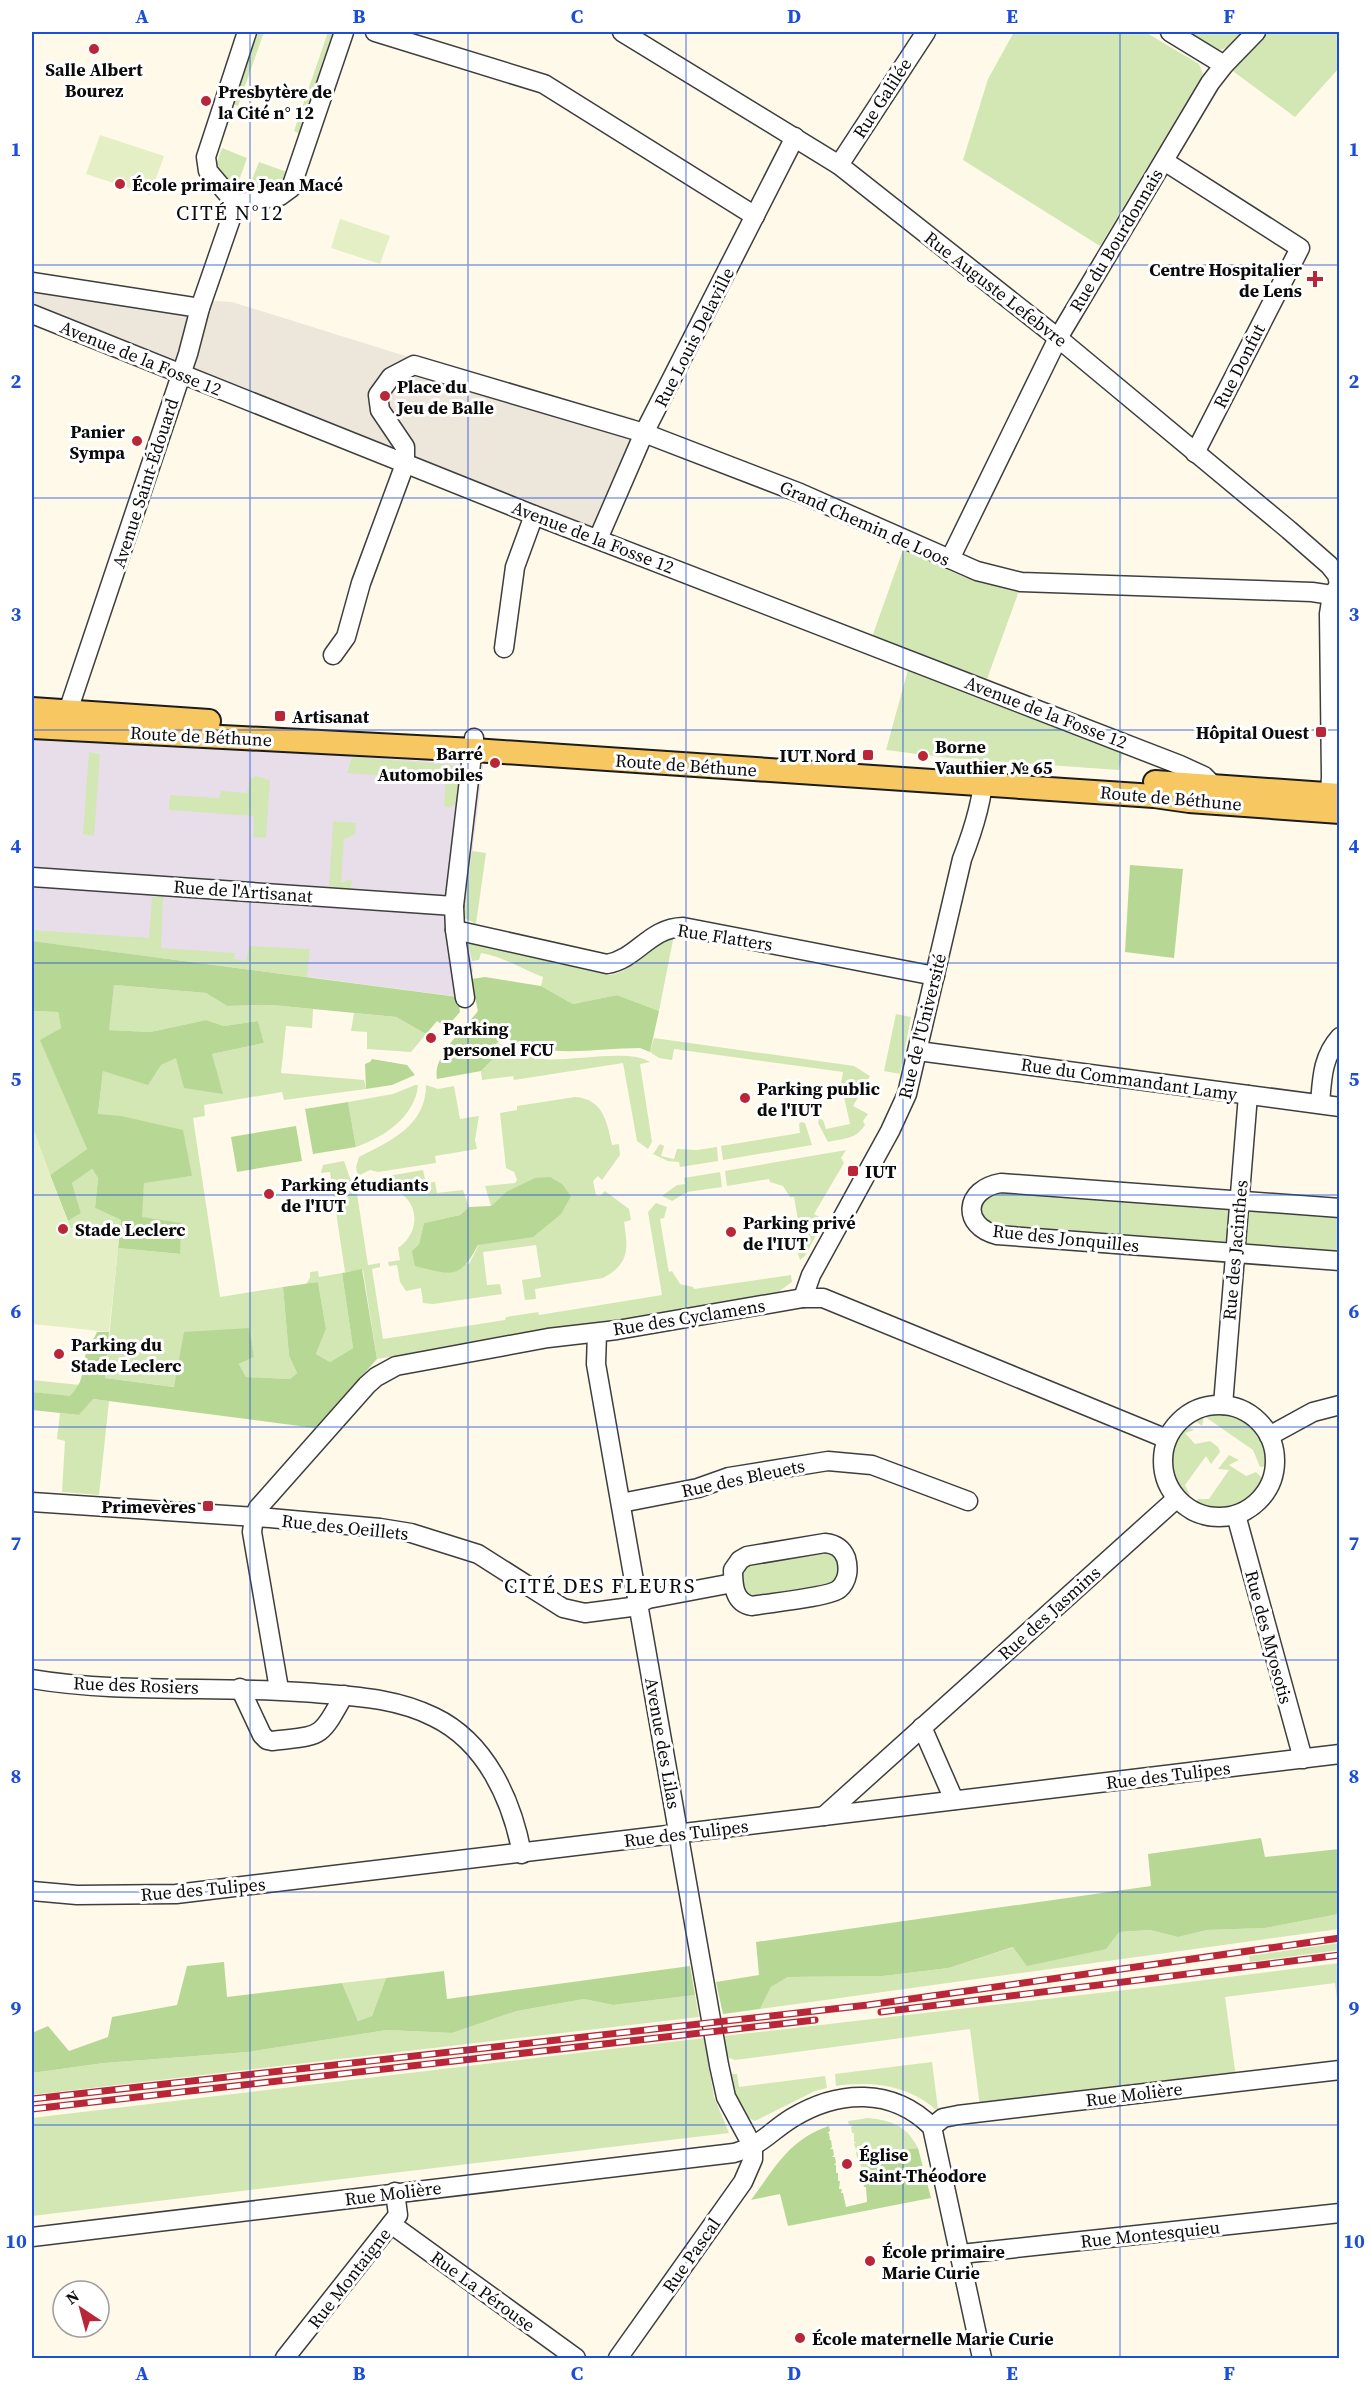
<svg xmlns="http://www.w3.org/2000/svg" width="1371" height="2390" font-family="'Source Serif 4',serif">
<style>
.industrial{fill:#e8deea}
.green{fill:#d2e7b4}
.forest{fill:#b7d894}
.pitch{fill:#e4efc6}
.plaza{fill:#ede6da}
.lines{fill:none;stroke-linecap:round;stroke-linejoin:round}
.minor-casing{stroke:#3e3e3e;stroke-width:21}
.major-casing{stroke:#1c1c1c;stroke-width:26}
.minor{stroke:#fff;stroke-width:18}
.major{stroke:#f7c761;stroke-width:22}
.rail-casing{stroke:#b82637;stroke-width:7}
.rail{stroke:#fff;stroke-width:4.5;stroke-dasharray:14;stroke-linecap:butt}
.grid{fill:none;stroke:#1d4ed8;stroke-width:1.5;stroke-opacity:0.55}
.poi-dot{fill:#b82637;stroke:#fff;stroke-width:2}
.labels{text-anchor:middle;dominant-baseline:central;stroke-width:6;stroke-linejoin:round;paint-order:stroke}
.poi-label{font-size:18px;font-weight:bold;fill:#0b0b0b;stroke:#fff;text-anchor:start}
.street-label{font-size:18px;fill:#0b0b0b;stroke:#fff}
.quarter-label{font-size:21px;letter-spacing:1.5px;fill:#0b0b0b;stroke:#fff}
.neatline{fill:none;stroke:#1d4ed8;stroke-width:2}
.grid-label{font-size:20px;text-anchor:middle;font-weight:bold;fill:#1d4ed8}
</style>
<rect width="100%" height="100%" fill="#fff9e9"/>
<polygon class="industrial" points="32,735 483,765 464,918 473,970 471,979 475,999 32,941"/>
<g class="green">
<polygon points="258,32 264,32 238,106 233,104"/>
<polygon points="328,32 334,32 299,133 294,131"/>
<polygon points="1014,32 1145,32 1199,64 1203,74 1100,246 963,160 988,79"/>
<polygon points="1188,32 1242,32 1226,48 1219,50"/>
<polygon points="1267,32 1339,32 1339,68 1295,117 1230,69"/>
<polygon points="222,148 247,158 236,189 216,165"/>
<path d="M259 162 287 172C286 175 286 179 284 182 279 191 256 195 247 192Z"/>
<polygon points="903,550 964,577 1019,591 987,679 872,637"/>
<polygon points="909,666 1123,752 1119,770 949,758 886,750"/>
<polygon points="89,752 100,754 94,836 83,834"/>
<polygon points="352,757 452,765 459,773 456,804 449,808 444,806 446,776 408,774 408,770 401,769 400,773 378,772 378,775 347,773"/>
<polygon points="257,776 270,780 266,838 253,837 254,816 169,810 170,795 219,798 221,791 247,793 250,778"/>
<polygon points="333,821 356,823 355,834 344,839 341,883 350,879 352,882 350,890 329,889"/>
<polygon points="472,851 486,853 476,924 464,918"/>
<polygon points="152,897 163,897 161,948 235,953 234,959 246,961 249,946 310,949 307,977 32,941 32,930 149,938"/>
<path d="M674 935 659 1011 617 995 573 1004 541 986 543 977C521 969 505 957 481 953L479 960 472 961 468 944 476 942 486 947 609 975C635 972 650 944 674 935Z"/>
<polygon points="114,985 206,993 227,1006 272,1005 313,1009 312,1028 286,1026 281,1073 364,1080 366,1089 284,1100 282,1092 204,1105 205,1116 193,1118 220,1297 283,1287 289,1356 297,1373 290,1379 246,1377 239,1364 254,1357 248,1328 175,1387 105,1378 118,1248 179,1254 141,1217 144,1182 192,1176 98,1114 103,1071 161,1065 176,1057 222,1094 212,1054 264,1043 258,1021 224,1026 206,1020 150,1032 108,1030"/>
<polygon points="32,1011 58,1012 61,1028 41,1040 87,1149 50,1175 32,1126"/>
<polygon points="354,1013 396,1017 426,1034 411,1052 367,1049 367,1032 351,1031"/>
<polygon points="896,1014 911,1017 900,1074 884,1071"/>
<path d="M654 1038 854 1066 870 1076 853 1106 868 1114 863 1121 865 1125C855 1140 844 1138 828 1142L818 1123 819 1119 823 1120 826 1129 850 1124 841 1083 843 1072 674 1049 672 1060 659 1058 650 1052Z"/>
<path d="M498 1043C512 1050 526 1057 542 1059 569 1062 630 1048 650 1062L640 1064 652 1142 648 1149 637 1141 623 1063 514 1080 513 1076 482 1080 481 1071 495 1057 492 1048Z"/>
<path d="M415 1085H418C415 1117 384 1137 356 1147L348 1102 393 1094Z"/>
<path d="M426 1085 438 1089 454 1086 460 1119 479 1116 475 1140 477 1149 435 1156 436 1163 378 1172 370 1170 358 1176 356 1167 359 1157C390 1141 426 1126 426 1085Z"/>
<path d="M575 1097C603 1099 607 1121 612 1145L619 1144 620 1155 602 1180 598 1176 593 1181 596 1195 600 1196 605 1191 629 1209 631 1220 624 1222C628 1248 630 1264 603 1278L535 1289 536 1299 525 1300 522 1280 541 1277 536 1245 483 1252 487 1285 500 1284 502 1294 433 1304 423 1303 421 1288 406 1291 400 1282 397 1265 389 1266 388 1262 400 1260 398 1248C423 1231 419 1196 389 1188L388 1176 423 1170 426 1183 435 1182 437 1193 463 1190 469 1207 460 1215 424 1223 419 1244 413 1251 469 1264 506 1192 491 1206 485 1186 515 1183 517 1180 514 1172 506 1168 500 1113 517 1110V1106Z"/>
<polygon points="801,1122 805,1123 812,1145 723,1160 721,1146 800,1133 799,1124"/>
<polygon points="660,1144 664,1146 661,1156 674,1159 677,1149 697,1150 717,1147 718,1161 680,1167 679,1162 668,1161 653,1154"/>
<polygon points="846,1150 841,1158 844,1163 814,1214 824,1220 805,1256 800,1260 797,1251 803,1249 794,1197 790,1197 783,1186 770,1182 769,1179 727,1186 725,1171"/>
<polygon points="344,1161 351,1181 355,1181 368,1265 380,1263 380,1267 372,1269 383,1339 505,1320 506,1317 538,1312 539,1315 662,1295 648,1212 656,1203 667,1207 664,1218 660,1219 668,1267 669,1272 672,1271 680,1284 693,1287 694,1289 791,1275 792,1282 774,1295 377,1359 363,1270 345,1272 330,1172 321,1173 323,1165"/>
<polygon points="92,1169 98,1178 95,1208 121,1220 120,1230 70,1228 68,1221 81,1213 72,1183"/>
<polygon points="720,1172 722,1187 687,1192 672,1201 662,1196 677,1185 685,1184 684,1178"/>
<polygon points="996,1189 1223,1206 1231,1213 1229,1241 1222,1246 996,1230 979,1216 981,1200"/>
<polygon points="1253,1207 1339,1214 1339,1256 1249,1248 1245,1241 1246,1213"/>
<polygon points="318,1271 319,1277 342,1273 353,1348 330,1362 316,1354 326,1329 318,1282 306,1284 310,1278 310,1272"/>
<polygon points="32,1380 80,1385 70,1397 32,1392"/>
<polygon points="92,1399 109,1401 99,1495 62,1492 65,1441 57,1439 60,1413 79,1415"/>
<path d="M1214 1410C1249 1409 1269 1432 1269 1466L1260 1467 1253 1450 1204 1416 1202 1426 1192 1418Z"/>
<path d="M1187 1426 1194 1430 1185 1433 1195 1444 1210 1441 1218 1447 1220 1452 1211 1464 1206 1456 1185 1485 1190 1495 1184 1498C1171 1480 1158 1436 1187 1426Z"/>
<path d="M1229 1455 1239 1460 1229 1465 1246 1476 1256 1472 1263 1479C1266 1505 1211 1523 1194 1504L1198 1499H1209L1229 1470 1218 1469Z"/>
<path d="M824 1549 833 1552 842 1565 835 1584 759 1600C736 1593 734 1574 752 1561Z"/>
<polygon points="1339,1914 1339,1929 760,2009 771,1987 788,1977 883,1976 949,1968 1014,1947 1119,1932 1150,1930 1178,1937 1207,1930 1265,1928"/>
<polygon points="1339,1943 1339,1950 1250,1962 1249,1956"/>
<polygon points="1339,1963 1339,2013 1335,1983 1225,1997 1236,2077 980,2107 970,2029 735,2060 727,2057 724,2036 1142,1988"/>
<polygon points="386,1978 372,2016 358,2021 342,1983"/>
<polygon points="695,1995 699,2017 32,2095 32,2073 104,2063 248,2052 387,2030 452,2033 517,2011 584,1999 613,2005"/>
<polygon points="704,2038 714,2097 729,2133 32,2216 32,2118"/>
<path d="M932 2062 938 2109H935C907 2085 871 2081 836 2086L835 2074Z"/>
<path d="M730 2074H737L739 2087 825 2076 827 2088 815 2091 755 2121C737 2114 733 2091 730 2074Z"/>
<path d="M868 2118C891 2120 907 2126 918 2148L883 2153 861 2174V2166L858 2160 860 2158H857L856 2152 858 2151 856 2150 854 2144 856 2142H854V2133H852L851 2127 853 2126 849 2125 848 2121Z"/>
</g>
<g class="forest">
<polygon points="1130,865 1183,869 1174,958 1125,952"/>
<polygon points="32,941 458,997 460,1012 446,1028 437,1021 426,1034 396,1017 272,1005 227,1006 206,993 114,985 109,1030 150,1032 206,1020 224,1026 258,1021 264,1043 212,1054 223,1094 184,1088 176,1058 161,1065 148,1085 103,1071 98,1114 121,1116 183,1130 192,1176 144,1183 142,1217 181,1223 180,1254 118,1248 121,1220 95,1208 98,1178 92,1169 72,1183 81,1213 68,1221 50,1175 87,1149 40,1040 61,1028 58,1012 32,1011"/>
<path d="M485 977 541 986 573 1004 617 995 659 1011 650 1052 640 1048C594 1048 545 1060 503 1037L492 1048 495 1057 481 1071 437 1079C432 1056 465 1028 478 1011L471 979Z"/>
<polygon points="372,1059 407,1065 415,1075 392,1085 366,1089 365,1064 370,1062"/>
<polygon points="348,1102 356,1147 313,1154 305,1109"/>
<polygon points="296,1126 302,1161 237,1172 231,1137"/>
<path d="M550 1177 562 1184 571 1196 561 1214 533 1237 478 1245C460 1280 451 1275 415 1266L412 1251 419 1244 424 1223 460 1215 469 1207 491 1206 506 1192 535 1178Z"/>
<path d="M362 1269 377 1359 315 1428 93 1399 79 1415 32 1410V1392L70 1396C85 1380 81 1373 86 1353 88 1345 94 1340 97 1332H109L105 1378 174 1387 184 1332 249 1328 254 1357 239 1364 246 1377 290 1379 297 1373 289 1356 283 1287 318 1282 326 1329 316 1354 330 1362 353 1348 342 1273Z"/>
<polygon points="1261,1838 1265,1857 1339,1849 1339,1914 1265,1928 1207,1930 1178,1937 1150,1930 1119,1932 1106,1949 1027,1966 1013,1947 949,1968 883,1976 788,1977 771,1987 760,2009 723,2014 716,1982 759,1975 756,1942 1151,1886 1148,1854"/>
<polygon points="224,1962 227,1997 342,1983 358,2021 372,2016 386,1978 444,1971 447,1999 690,1966 695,1995 613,2005 584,1999 517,2011 452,2033 387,2030 248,2052 104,2063 32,2073 32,2033 48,2026 69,2051 108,2037 112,2017 177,2005 187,1966"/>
<path d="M829 2126 830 2131 827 2133H829L830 2139 829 2140H831L832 2147 830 2149H833L834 2155 832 2157H835L836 2163 834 2165H836V2173H838V2181H840L839 2189H842L841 2193H843L846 2207 867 2202 866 2187H864L862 2177C878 2150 888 2152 918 2148L931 2198 788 2226 780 2194 751 2200C776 2167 788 2140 829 2126Z"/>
</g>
<g class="pitch">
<polygon points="100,135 164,156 150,195 86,174"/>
<polygon points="340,219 390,236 380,264 331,248"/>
<polygon points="32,1126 70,1228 120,1230 109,1332 32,1324"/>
</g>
<polygon class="plaza" points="32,273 181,299 232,302 415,359 634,418 647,438 608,535 32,323"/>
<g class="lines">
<defs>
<g id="minor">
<polyline points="375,32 544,84 755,216"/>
<polyline points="622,32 839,165 1058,338 1289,530 1329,565 1337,575 1339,584"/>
<polyline points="1170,32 1224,65"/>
<polyline points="1164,161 1300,248 1195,453"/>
<polyline points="839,165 926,32"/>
<polyline points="236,204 280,196 291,188 344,32"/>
<polyline points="236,204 208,171 206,157 247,32"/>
<polyline points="32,282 200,308"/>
<polyline points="32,314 534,515 1180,765 1204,776 1214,786 1214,792"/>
<polyline points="598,539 644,433 795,137"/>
<polyline points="950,559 1058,338 1210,83 1224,65 1256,32"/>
<polyline points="504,648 515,567 534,515"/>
<polyline points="333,655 346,637 361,583 405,464 405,447 380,410 378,395 391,377 414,365 644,433 800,493 977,571 1021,582 1312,592 1332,595"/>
<polyline points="64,723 188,354 200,308 236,204"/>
<polyline points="1329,806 1331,777 1329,614 1332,595 1338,587"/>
<polyline points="32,877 454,906"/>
<path d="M455 930 607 964C637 959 649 928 683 927L935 976"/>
<polyline points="465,998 455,930 454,906 474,738"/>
<polyline points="918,1051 1340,1107"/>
<path d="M1320 1104C1322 1079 1322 1057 1340 1037"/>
<path d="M1340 1208 1001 1183C964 1189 961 1226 997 1235L1340 1261"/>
<path d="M803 1298 811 1275 890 1131 907 1094 962 859C973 831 983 801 984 771"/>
<polyline points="597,1333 596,1364 719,2065 726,2097 753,2147"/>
<circle cx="1219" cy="1461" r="56"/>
<polyline points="1223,1405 1248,1095"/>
<polyline points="1269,1436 1313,1412 1340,1405"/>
<polyline points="32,1502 270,1518 380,1528 411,1533 478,1554 563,1608 585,1613 631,1607 648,1599 733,1583"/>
<polyline points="621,1503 698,1488 729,1477 828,1461 872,1465 968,1501"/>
<polyline points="1236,1515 1303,1759"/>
<path d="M825 1543C835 1544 842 1548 846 1558 849 1569 848 1581 839 1589 830 1597 768 1603 752 1606 734 1603 733 1585 733 1570L740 1560 747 1556Z"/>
<path d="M32 1679C127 1695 230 1684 327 1694 364 1697 400 1700 434 1717 486 1742 512 1800 522 1854"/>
<path d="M240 1688 262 1735 267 1740 272 1741C322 1735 319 1740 344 1695"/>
<polyline points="279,1689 252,1532 254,1517 258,1508 367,1385 376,1377 396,1366 548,1338 617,1330 803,1298 823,1298 1167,1439"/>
<polyline points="922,1727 954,1800"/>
<polyline points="824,1816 1176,1499"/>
<polyline points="32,1891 77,1895 176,1894 1340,1754"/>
<polyline points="932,2127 943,2118 958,2115 1340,2070"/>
<polyline points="391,2224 576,2358"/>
<path d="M32 2237 734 2153C764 2144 768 2133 792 2118 838 2090 892 2087 932 2127L982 2358"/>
<polyline points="961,2254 1340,2213"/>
<polyline points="285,2358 398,2215 395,2192"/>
<polyline points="618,2358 743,2182 753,2159 753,2147"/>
</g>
<g id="major">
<polyline points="32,709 209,721"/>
<polyline points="32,727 474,750 1154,796 1189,801 1340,812"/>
<polyline points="1155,782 1340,795"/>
</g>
</defs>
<use href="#minor" class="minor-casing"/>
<use href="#major" class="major-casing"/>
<use href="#minor" class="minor"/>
<use href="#major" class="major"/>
<defs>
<g id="rail">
<polyline points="881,2012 1340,1955"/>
<polyline points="32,2099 868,2005 1340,1938"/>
<polyline points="32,2109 815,2020"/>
</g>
</defs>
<use href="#rail" class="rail-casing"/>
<use href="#rail" class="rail"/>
</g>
<path class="grid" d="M250 32V2358M468 32V2358M686 32V2358M903 32V2358M1120 32V2358M32 265H1340M32 498H1340M32 730H1340M32 963H1340M32 1195H1340M32 1427H1340M32 1660H1340M32 1892H1340M32 2125H1340"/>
<g class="poi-dot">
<circle cx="94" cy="49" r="6"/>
<circle cx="206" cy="101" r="6"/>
<circle cx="120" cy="184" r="6"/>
<path d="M1312 270h6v6h6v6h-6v6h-6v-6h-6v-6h6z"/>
<circle cx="385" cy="396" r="6"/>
<circle cx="137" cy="441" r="6"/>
<rect x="274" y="710" width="12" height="12" rx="3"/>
<rect x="1315" y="726" width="12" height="12" rx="3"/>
<rect x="862" y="749" width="12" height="12" rx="3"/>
<circle cx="923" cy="756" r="6"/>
<circle cx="495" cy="763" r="6"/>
<circle cx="431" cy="1038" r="6"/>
<circle cx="745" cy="1098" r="6"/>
<rect x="847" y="1165" width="12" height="12" rx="3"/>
<circle cx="269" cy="1194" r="6"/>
<circle cx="63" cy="1229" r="6"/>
<circle cx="731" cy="1232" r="6"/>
<circle cx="59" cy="1354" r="6"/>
<rect x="202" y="1500" width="12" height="12" rx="3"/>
<circle cx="847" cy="2164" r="6"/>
<circle cx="870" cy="2261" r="6"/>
<circle cx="800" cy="2338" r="6"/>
</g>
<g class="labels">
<g class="poi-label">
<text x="94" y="69" text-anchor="middle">Salle Albert<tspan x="94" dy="21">Bourez</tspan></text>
<text x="218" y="91">Presbytère de<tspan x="218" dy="21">la Cité n° 12</tspan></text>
<text x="132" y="184">École primaire Jean Macé</text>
<text x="1302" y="269" text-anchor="end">Centre Hospitalier<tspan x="1302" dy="21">de Lens</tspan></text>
<text x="397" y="386">Place du<tspan x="397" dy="21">Jeu de Balle</tspan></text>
<text x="125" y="431" text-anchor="end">Panier<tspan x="125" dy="21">Sympa</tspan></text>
<text x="292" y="716">Artisanat</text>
<text x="1309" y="732" text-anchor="end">Hôpital Ouest</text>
<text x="935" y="746">Borne<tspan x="935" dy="21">Vauthier № 65</tspan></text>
<text x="483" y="753" text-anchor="end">Barré<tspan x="483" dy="21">Automobiles</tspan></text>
<text x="856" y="755" text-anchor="end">IUT Nord</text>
<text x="443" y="1028">Parking<tspan x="443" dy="21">personel FCU</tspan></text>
<text x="757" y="1088">Parking public<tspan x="757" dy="21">de l'IUT</tspan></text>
<text x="865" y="1171">IUT</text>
<text x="281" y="1184">Parking étudiants<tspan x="281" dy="21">de l'IUT</tspan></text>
<text x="743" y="1222">Parking privé<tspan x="743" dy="21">de l'IUT</tspan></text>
<text x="75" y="1229">Stade Leclerc</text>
<text x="71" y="1344">Parking du<tspan x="71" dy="21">Stade Leclerc</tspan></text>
<text x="196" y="1506" text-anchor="end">Primevères</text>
<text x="859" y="2154">Église<tspan x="859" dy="21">Saint-Théodore</tspan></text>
<text x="882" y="2251">École primaire<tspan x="882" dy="21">Marie Curie</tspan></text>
<text x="812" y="2338">École maternelle Marie Curie</text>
</g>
<g class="street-label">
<text transform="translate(882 98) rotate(-57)">Rue Galilée</text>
<text transform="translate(1116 240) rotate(-59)">Rue du Bourdonnais</text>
<text transform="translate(996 289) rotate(38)">Rue Auguste Lefebvre</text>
<text transform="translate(694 337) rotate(-63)">Rue Louis Delaville</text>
<text transform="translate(141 358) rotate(22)">Avenue de la Fosse 12</text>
<text transform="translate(1239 366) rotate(-63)">Rue Donfut</text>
<text transform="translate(145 483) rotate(-72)">Avenue Saint-Édouard</text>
<text transform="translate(865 523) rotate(24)">Grand Chemin de Loos</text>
<text transform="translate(593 537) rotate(21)">Avenue de la Fosse 12</text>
<text transform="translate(1046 712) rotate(21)">Avenue de la Fosse 12</text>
<text transform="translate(201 736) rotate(3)">Route de Béthune</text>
<text transform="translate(686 765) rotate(4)">Route de Béthune</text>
<text transform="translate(1171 798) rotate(5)">Route de Béthune</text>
<text transform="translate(243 891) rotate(4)">Rue de l'Artisanat</text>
<text transform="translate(725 937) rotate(9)">Rue Flatters</text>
<text transform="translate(922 1026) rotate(-76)">Rue de l'Université</text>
<text transform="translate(1129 1079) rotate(8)">Rue du Commandant Lamy</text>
<text transform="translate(1066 1238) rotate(6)">Rue des Jonquilles</text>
<text transform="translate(1235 1250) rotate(-85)">Rue des Jacinthes</text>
<text transform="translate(689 1317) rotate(-9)">Rue des Cyclamens</text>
<text transform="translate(743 1478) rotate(-12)">Rue des Bleuets</text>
<text transform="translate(345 1527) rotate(6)">Rue des Oeillets</text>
<text transform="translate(1049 1613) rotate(-42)">Rue des Jasmins</text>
<text transform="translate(1269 1637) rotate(75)">Rue des Myosotis</text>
<text transform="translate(136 1685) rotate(2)">Rue des Rosiers</text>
<text transform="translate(663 1743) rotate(80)">Avenue des Lilas</text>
<text transform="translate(1168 1775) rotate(-7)">Rue des Tulipes</text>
<text transform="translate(686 1833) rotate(-7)">Rue des Tulipes</text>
<text transform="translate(203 1889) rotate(-5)">Rue des Tulipes</text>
<text transform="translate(1134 2094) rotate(-7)">Rue Molière</text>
<text transform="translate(393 2193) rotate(-7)">Rue Molière</text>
<text transform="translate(1150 2234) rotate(-6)">Rue Montesquieu</text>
<text transform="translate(691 2255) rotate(-55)">Rue Pascal</text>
<text transform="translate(349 2278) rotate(-52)">Rue Montaigne</text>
<text transform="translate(483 2291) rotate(36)">Rue La Pérouse</text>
</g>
<g class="quarter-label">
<text x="230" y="212">CITÉ N°12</text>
<text x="600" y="1585">CITÉ DES FLEURS</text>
</g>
</g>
<rect width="1371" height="2390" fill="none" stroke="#ffffff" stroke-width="66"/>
<g transform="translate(81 2309) rotate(324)"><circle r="28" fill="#ffffff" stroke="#9d9d9d" stroke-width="1.5"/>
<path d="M0-4.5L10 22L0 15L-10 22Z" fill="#b82637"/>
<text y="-9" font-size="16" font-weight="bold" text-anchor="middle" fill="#0b0b0b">N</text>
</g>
<rect x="33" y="33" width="1305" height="2324" class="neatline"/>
<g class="grid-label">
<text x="142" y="23">A</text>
<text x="359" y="23">B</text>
<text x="577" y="23">C</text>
<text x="794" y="23">D</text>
<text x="1012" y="23">E</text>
<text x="1229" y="23">F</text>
<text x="16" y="156">1</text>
<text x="1354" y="156">1</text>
<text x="16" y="388">2</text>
<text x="1354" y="388">2</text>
<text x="16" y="621">3</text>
<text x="1354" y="621">3</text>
<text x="16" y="853">4</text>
<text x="1354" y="853">4</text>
<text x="16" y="1086">5</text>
<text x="1354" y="1086">5</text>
<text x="16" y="1318">6</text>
<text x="1354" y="1318">6</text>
<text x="16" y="1550">7</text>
<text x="1354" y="1550">7</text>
<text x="16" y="1783">8</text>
<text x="1354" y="1783">8</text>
<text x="16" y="2015">9</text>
<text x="1354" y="2015">9</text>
<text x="16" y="2248">10</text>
<text x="1354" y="2248">10</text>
<text x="142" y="2380">A</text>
<text x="359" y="2380">B</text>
<text x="577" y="2380">C</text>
<text x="794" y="2380">D</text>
<text x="1012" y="2380">E</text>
<text x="1229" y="2380">F</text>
</g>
</svg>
